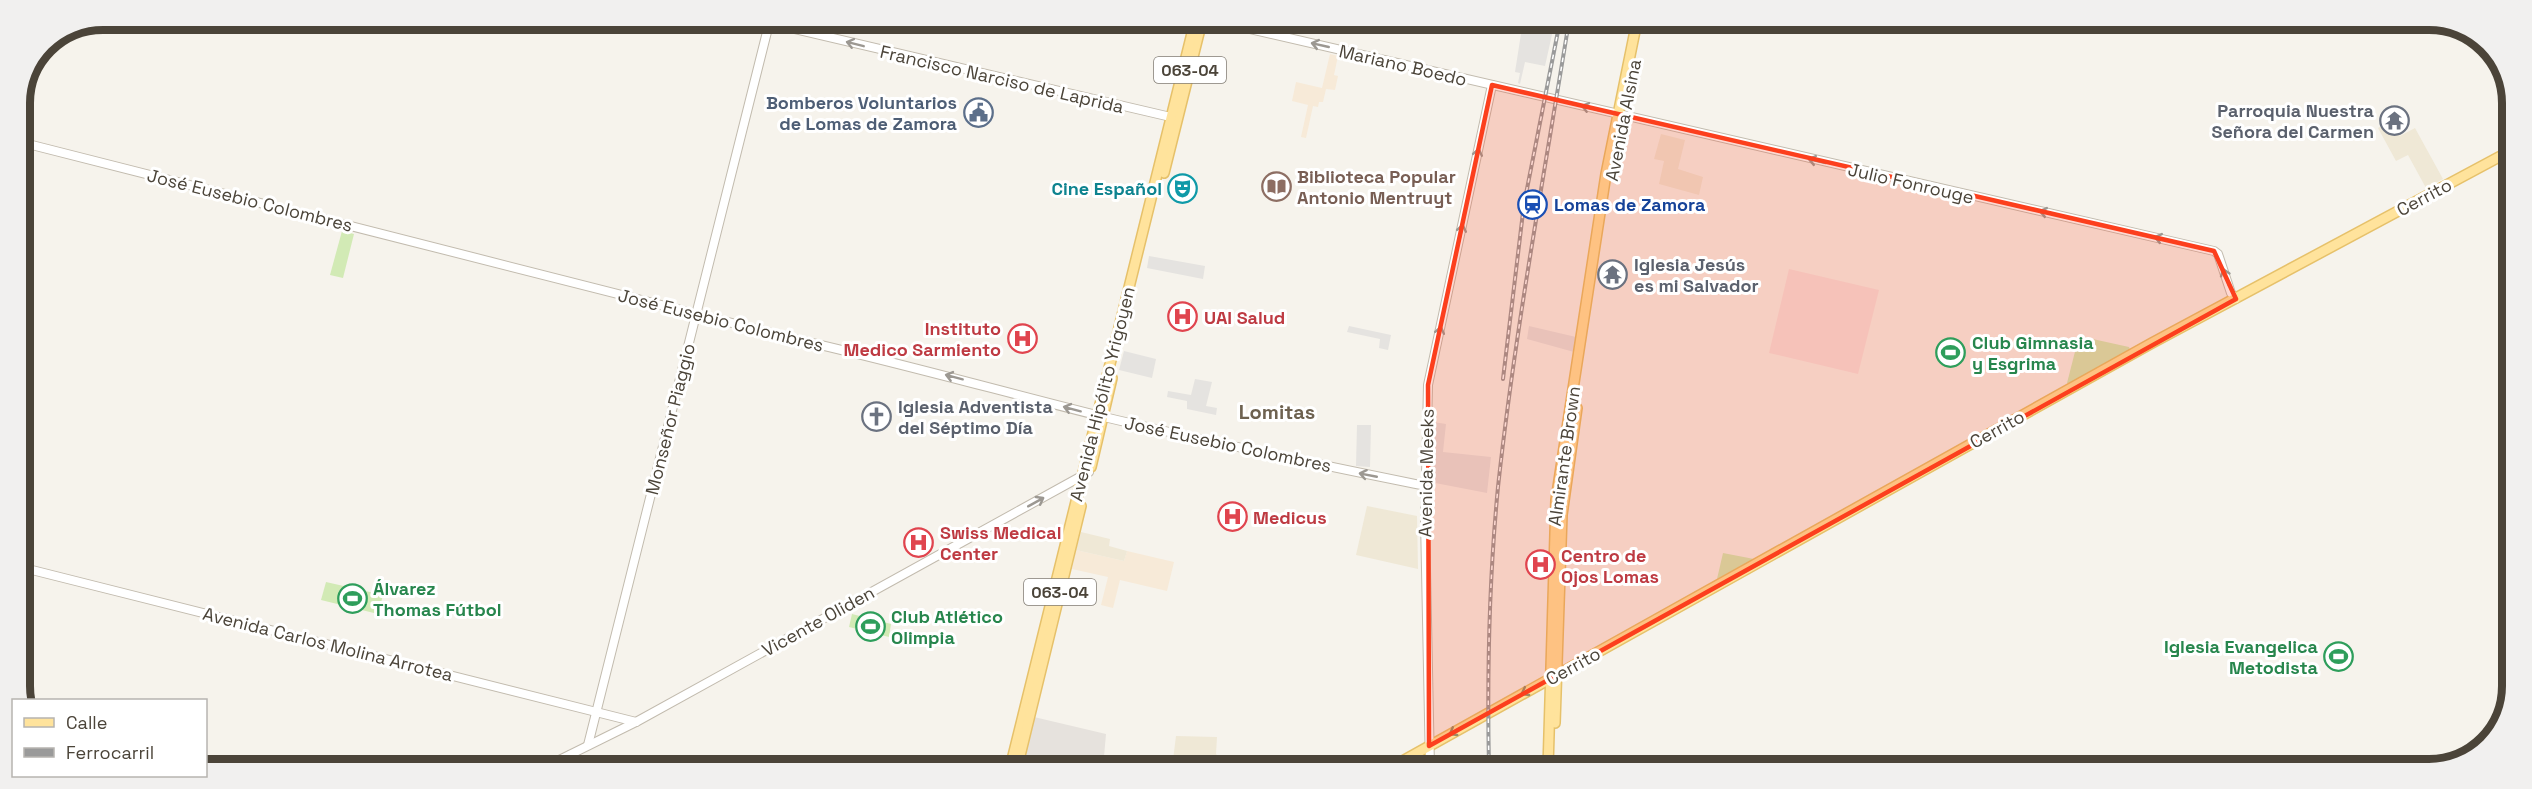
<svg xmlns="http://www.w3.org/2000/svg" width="2532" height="789" font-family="'Space Grotesk',sans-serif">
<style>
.commercial{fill:#f7ead8}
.industrial{fill:#e6e2dd}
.education{fill:#efe8d6}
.medical{fill:#f6e3e0}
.green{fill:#d2eab5}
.parking{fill:#e5e3e0}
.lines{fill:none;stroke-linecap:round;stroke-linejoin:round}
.minor-casing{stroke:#c2bbae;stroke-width:10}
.major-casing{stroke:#e6c16a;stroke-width:12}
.minor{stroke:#fff;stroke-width:8}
.major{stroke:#ffe39c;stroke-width:9}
.rail-casing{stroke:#9a9a9a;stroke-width:4}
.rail{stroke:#fff;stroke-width:1.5;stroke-dasharray:4.5;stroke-linecap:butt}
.oneway{stroke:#9c9892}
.oneway2{stroke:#9c8c66}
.marked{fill:#fc3f1d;fill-opacity:0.2;stroke:#fc3f1d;stroke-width:4.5;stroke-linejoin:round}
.labels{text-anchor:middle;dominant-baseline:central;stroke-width:6;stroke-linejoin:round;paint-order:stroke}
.shield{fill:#fff;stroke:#817c74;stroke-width:1.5}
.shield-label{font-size:16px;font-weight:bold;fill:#4b4439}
.street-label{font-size:18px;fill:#4b4439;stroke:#fff}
.service-label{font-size:18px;font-weight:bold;fill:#4e5e75;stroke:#fff;text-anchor:end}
.worship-label{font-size:18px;font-weight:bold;fill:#5b616d;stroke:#fff;text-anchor:start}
.education-label{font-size:18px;font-weight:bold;fill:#785e54;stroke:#fff;text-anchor:start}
.culture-label{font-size:18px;font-weight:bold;fill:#0d838f;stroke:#fff;text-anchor:end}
.transit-label{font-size:18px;font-weight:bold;fill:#164399;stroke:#fff;text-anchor:start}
.health-label{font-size:18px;font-weight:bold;fill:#be3a42;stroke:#fff;text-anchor:start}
.leisure-label{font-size:18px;font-weight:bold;fill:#27864d;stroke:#fff;text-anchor:start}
.neighbourhood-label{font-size:20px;font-weight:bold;fill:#6e6250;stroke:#fff}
.rim{fill:none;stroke:#4b4439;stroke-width:8}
</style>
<rect width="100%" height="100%" fill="#f6f3ec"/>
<g class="commercial">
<polygon points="1330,54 1338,56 1334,75 1338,76 1335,90 1326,89 1323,102 1319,102 1318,107 1313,106 1306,138 1301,137 1308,105 1292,101 1296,82 1322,88"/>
<polygon points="1076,550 1124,561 1127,551 1174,562 1167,591 1120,580 1113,608 1101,605 1108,577 1072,569"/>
</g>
<polygon class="industrial" points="1034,717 1106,734 1103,768 1022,768"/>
<g class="education">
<polygon points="2391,121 2400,136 2415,128 2443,179 2426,188 2408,155 2396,161 2378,128"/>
<polygon points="1661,134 1685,140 1678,169 1703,177 1699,195 1659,184 1664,161 1654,159"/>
<polygon points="1367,506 1417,516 1418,569 1356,555"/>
<polygon points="1081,532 1110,539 1109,546 1127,551 1124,561 1076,550"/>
<polygon points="1176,736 1217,737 1216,754 1222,761 1229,756 1237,768 1172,768"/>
</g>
<polygon class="medical" points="1789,269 1879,290 1858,374 1769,353"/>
<g class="green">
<polygon points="342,231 354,234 343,278 330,275"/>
<polygon points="2079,336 2129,347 2130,350 2070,383 2067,383"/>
<polygon points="1723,553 1754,559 1717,579"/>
<polygon points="326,582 383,595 378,614 321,600"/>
<polygon points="852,614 891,624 889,637 849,627"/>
</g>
<g class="parking">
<polygon points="1523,21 1555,21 1545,66 1525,62 1520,84 1518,83 1520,73 1515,72"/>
<polygon points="1149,256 1205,266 1203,279 1147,268"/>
<polygon points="1349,326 1391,335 1388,350 1379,348 1380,339 1347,332"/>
<polygon points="1529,326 1576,337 1574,352 1527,339"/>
<polygon points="1124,351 1156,359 1152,378 1119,370"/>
<polygon points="1195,379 1212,382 1206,406 1217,408 1216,415 1187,409 1187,401 1167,397 1168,391 1191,395"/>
<polygon points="1433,422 1446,424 1443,452 1491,457 1487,493 1430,482"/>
<polygon points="1357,425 1371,425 1370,467 1356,466"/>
</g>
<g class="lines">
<defs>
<g id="minor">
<polyline points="756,20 1175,118"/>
<path d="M1215 21C1547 99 1880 176 2214 251L2218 254 2231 293 2236 299"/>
<path d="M20 142 799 340C900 363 1000 391 1100 416 1208 442 1317 464 1425 486"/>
<polyline points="20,567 636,722"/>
<polyline points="588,745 770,20"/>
<polyline points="570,755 577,761 578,767"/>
<polyline points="545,767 636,722 1089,472"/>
<polyline points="1430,768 1425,520 1428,385 1492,85"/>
</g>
<g id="major">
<polyline points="1164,173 1202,21"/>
<polyline points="1091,467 1112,378"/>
<polyline points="1555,723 1562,515 1577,408"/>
<polyline points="1010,768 1195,21"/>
<polyline points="1017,768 1081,506"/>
<polyline points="1390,768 2152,343 2512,150"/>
<polyline points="1548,768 1556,500 1606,174 1637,21"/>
</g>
</defs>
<use href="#minor" class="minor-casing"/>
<use href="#major" class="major-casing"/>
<use href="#minor" class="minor"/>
<use href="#major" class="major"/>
<defs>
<g id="rail">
<polyline points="1503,379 1524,204 1560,21"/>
<path d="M1489 768C1487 675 1489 580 1498 487 1515 331 1544 176 1569 21"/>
</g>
</defs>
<use href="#rail" class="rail-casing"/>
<use href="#rail" class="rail"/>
</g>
<defs><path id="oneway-shaft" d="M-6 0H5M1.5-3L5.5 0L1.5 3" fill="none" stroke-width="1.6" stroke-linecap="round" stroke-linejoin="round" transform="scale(1.5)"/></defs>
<g class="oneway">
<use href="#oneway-shaft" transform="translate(855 44) rotate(-166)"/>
<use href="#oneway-shaft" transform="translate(1320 45) rotate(-167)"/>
<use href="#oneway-shaft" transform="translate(1590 108) rotate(-165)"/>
<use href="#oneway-shaft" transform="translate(1477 157) rotate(-78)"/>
<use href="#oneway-shaft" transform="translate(1817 161) rotate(-167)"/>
<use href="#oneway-shaft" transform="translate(2048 213) rotate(-167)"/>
<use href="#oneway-shaft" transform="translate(1461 233) rotate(-78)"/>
<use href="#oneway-shaft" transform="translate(2163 239) rotate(-167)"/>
<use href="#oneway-shaft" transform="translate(2226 277) rotate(-109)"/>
<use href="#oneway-shaft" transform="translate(1439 335) rotate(-77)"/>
<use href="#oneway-shaft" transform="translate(954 377) rotate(-165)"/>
<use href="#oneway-shaft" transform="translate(1072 409) rotate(-165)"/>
<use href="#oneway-shaft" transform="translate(1368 475) rotate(-169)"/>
<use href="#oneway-shaft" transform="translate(1036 502) rotate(-29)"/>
</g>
<g class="oneway2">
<use href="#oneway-shaft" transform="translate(1529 690) rotate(152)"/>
<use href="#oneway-shaft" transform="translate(1457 730) rotate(150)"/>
</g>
<path class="marked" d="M1492 85 2214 251 2236 299 1429 746 1428 385Z"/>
<defs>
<symbol id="civic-ring" viewBox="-11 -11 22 22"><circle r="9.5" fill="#fff" stroke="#5c6f8a" stroke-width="1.5"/><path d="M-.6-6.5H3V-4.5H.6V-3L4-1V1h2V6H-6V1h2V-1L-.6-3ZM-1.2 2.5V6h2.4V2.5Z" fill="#5c6f8a"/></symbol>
<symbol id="temple-ring" viewBox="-11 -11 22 22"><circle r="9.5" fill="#fff" stroke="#6b7280" stroke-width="1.5"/><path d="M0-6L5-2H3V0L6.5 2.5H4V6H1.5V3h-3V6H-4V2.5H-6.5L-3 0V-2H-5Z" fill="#6b7280"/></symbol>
<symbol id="library-ring" viewBox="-11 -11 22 22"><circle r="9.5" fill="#fff" stroke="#8d6e63" stroke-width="1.5"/><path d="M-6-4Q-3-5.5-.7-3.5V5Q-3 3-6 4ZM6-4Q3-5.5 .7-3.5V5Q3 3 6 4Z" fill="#8d6e63"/></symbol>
<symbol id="theatre-ring" viewBox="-11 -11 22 22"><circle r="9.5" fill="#fff" stroke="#0f9aa8" stroke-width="1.5"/><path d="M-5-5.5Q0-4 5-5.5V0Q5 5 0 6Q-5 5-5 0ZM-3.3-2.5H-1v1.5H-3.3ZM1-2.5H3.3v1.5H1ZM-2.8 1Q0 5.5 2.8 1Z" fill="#0f9aa8"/></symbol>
<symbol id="station-ring" viewBox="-11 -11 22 22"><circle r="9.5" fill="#fff" stroke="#1a4fb4" stroke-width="1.5"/><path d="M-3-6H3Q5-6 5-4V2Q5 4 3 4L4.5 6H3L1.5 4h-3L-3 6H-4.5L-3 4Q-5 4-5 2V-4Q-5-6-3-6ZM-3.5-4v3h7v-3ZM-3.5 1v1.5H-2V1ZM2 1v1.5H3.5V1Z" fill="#1a4fb4"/></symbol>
<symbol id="hospital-ring" viewBox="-11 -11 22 22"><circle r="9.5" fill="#fff" stroke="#e0444e" stroke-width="1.5"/><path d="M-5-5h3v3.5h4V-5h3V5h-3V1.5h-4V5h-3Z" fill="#e0444e"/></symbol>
<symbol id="stadium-ring" viewBox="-11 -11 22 22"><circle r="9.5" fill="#fff" stroke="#2e9e5b" stroke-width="1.5"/><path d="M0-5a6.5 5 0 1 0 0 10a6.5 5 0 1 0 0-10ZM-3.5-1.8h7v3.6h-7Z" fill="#2e9e5b"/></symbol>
<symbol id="church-ring" viewBox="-11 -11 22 22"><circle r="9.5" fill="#fff" stroke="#6b7280" stroke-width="1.5"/><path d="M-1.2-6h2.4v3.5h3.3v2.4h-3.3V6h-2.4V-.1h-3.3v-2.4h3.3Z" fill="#6b7280"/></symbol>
</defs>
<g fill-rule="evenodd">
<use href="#civic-ring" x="962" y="96" width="33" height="33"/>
<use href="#temple-ring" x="2378" y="104" width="33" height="33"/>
<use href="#library-ring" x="1260" y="170" width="33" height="33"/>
<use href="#theatre-ring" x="1166" y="172" width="33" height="33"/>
<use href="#station-ring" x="1516" y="188" width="33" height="33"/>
<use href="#temple-ring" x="1596" y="258" width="33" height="33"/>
<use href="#hospital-ring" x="1166" y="300" width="33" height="33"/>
<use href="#hospital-ring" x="1006" y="322" width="33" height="33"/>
<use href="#stadium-ring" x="1934" y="336" width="33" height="33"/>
<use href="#church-ring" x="860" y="400" width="33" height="33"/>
<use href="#hospital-ring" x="1216" y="500" width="33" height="33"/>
<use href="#hospital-ring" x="902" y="526" width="33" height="33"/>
<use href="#hospital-ring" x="1524" y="548" width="33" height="33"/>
<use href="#stadium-ring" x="336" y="582" width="33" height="33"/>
<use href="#stadium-ring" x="854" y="610" width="33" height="33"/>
<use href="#stadium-ring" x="2322" y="640" width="33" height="33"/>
</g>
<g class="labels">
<g class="shield">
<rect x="1154" y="57" width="72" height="26" rx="4.5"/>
<rect x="1024" y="579" width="72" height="26" rx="4.5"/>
</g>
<g class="shield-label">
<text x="1190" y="70">063-04</text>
<text x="1060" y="592">063-04</text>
</g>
<g class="street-label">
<text transform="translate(1403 65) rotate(13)">Mariano Boedo</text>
<text transform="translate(1002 79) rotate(13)">Francisco Narciso de Laprida</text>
<text transform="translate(1623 120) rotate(-79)">Avenida Alsina</text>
<text transform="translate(1911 183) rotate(13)">Julio Fonrouge</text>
<text transform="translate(2424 197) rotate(-28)">Cerrito</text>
<text transform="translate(250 200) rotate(14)">José Eusebio Colombres</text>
<text transform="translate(721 320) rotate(14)">José Eusebio Colombres</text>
<text transform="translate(1102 394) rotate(-76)">Avenida Hipólito Yrigoyen</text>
<text transform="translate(670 419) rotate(-76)">Monseñor Piaggio</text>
<text transform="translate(1997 429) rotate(-29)">Cerrito</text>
<text transform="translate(1228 444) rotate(12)">José Eusebio Colombres</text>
<text transform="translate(1564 456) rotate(-82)">Almirante Brown</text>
<text transform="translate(1426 473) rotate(-89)">Avenida Meeks</text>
<text transform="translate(818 621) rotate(-29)">Vicente Oliden</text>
<text transform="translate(328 644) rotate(14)">Avenida Carlos Molina Arrotea</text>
<text transform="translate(1573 666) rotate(-29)">Cerrito</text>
</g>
<g class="service-label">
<text x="957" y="102">Bomberos Voluntarios<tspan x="957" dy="21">de Lomas de Zamora</tspan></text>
</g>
<g class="worship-label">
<text x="2374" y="110" text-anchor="end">Parroquia Nuestra<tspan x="2374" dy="21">Señora del Carmen</tspan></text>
<text x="1634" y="264">Iglesia Jesús<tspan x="1634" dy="21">es mi Salvador</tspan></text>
<text x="898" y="406">Iglesia Adventista<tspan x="898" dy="21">del Séptimo Día</tspan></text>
</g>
<g class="education-label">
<text x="1297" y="176">Biblioteca Popular<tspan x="1297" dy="21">Antonio Mentruyt</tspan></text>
</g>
<g class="culture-label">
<text x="1162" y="188">Cine Español</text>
</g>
<g class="transit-label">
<text x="1554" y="204">Lomas de Zamora</text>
</g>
<g class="health-label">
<text x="1204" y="317">UAI Salud</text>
<text x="1001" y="328" text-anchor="end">Instituto<tspan x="1001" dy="21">Medico Sarmiento</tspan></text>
<text x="1253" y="517">Medicus</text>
<text x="940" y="532">Swiss Medical<tspan x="940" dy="21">Center</tspan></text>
<text x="1561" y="555">Centro de<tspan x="1561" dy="21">Ojos Lomas</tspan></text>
</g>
<g class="leisure-label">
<text x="1972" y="342">Club Gimnasia<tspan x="1972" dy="21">y Esgrima</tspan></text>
<text x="373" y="588">Álvarez<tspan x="373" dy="21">Thomas Fútbol</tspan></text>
<text x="891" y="616">Club Atlético<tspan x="891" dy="21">Olimpia</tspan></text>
<text x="2318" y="646" text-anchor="end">Iglesia Evangelica<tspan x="2318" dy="21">Metodista</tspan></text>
</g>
<g class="neighbourhood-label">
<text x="1277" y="412">Lomitas</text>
</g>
</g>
<path d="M0 0H2532V789H0ZM103 30H2429A73 73 0 0 1 2502 103V686A73 73 0 0 1 2429 759H103A73 73 0 0 1 30 686V103A73 73 0 0 1 103 30Z" fill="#f1f0ef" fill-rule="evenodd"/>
<path class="rim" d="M103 30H2429A73 73 0 0 1 2502 103V686A73 73 0 0 1 2429 759H103A73 73 0 0 1 30 686V103A73 73 0 0 1 103 30Z"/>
<rect x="12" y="699" width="195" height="78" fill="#ffffff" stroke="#b7b4b0" stroke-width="1.5"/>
<rect x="24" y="718" width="30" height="9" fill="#ffe39c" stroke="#b7b4b0" stroke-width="1.5"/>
<text x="66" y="729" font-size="18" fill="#4b4439">Calle</text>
<rect x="24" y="748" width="30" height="9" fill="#9a9a9a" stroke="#b7b4b0" stroke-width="1.5"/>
<text x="66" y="759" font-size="18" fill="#4b4439">Ferrocarril</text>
</svg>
